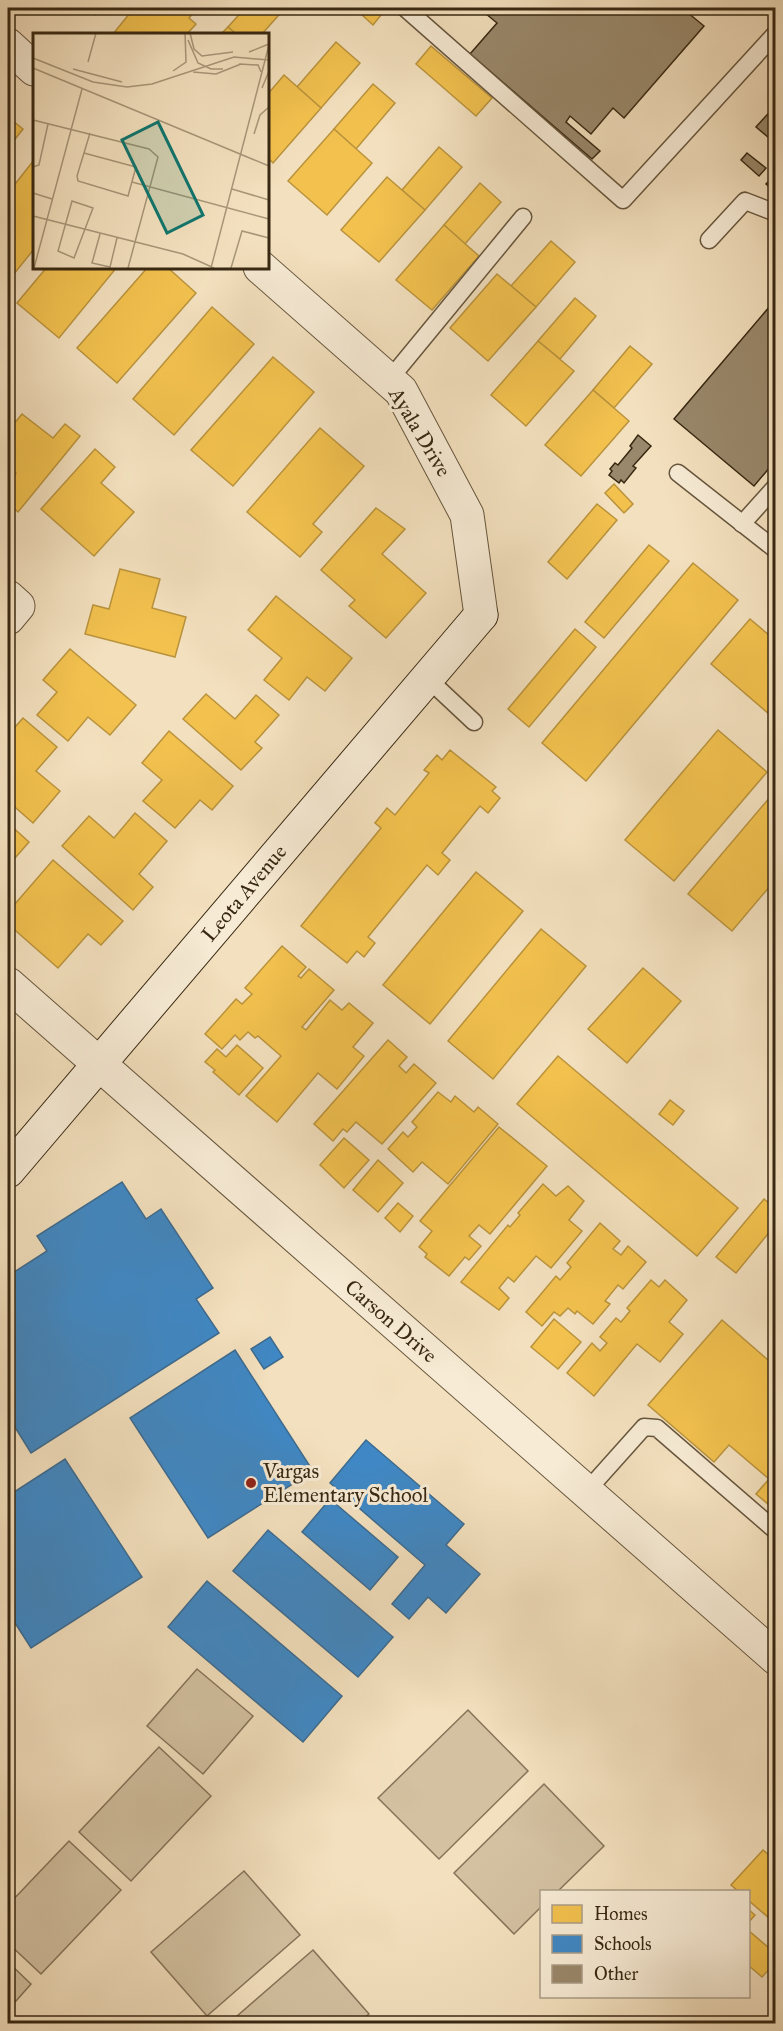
<svg xmlns="http://www.w3.org/2000/svg" width="783" height="2031" font-family="'IM FELL Great Primer',serif">
<style>
.green{fill:#d3c1a1;stroke:#86745a;stroke-width:1.5}
.homes{fill:#f2c14e;stroke:#ba933c;stroke-width:1.5}
.schools{fill:#3f88c5;stroke:#3d6b8f;stroke-width:1.5}
.building{fill:#99886b;stroke:#382812;stroke-width:1.5}
.lines{fill:none;stroke-linecap:round;stroke-linejoin:round}
.lane-casing{stroke:#67563d;stroke-width:19}
.street-casing{stroke:#67563d;stroke-width:35}
.secondary-casing{stroke:#382812;stroke-width:35}
.lane{stroke:#f7ebd5;stroke-width:16}
.street{stroke:#f7ebd5;stroke-width:33}
.secondary{stroke:#f7ebd5;stroke-width:33}
.poi-dot{fill:#8f2418;stroke:#f7ebd5;stroke-width:2}
.labels{text-anchor:middle;dominant-baseline:central;stroke-width:6;stroke-linejoin:round;paint-order:stroke}
.street-label{font-size:21px;fill:#382812;stroke:#f7ebd5}
.poi-label{font-size:21px;fill:#382812;stroke:#f7ebd5;text-anchor:start}
.inset-road{fill:none;stroke:#a89679;stroke-width:1.5}
.view{fill:#0f766e;fill-opacity:0.15;stroke:#0f766e;stroke-width:3}
.inset-edge{fill:none;stroke:#382812;stroke-width:3}
</style>
<rect width="100%" height="100%" fill="#f3e0be"/>
<filter id="stains"><feTurbulence type="fractalNoise" baseFrequency=".00333" numOctaves="4"/><feColorMatrix values="0 0 0 0 .2 0 0 0 0 .09 0 0 0 0 .02 0 0 0 .5 -.17"/></filter>
<radialGradient id="worn" r=".72"><stop offset=".6" stop-color="#630" stop-opacity="0"/><stop offset="1" stop-color="#630" stop-opacity=".3"/></radialGradient>
<g class="green">
<polygon points="197,1669 253,1716 203,1774 147,1726"/>
<polygon points="468,1710 528,1771 439,1859 378,1798"/>
<polygon points="159,1747 211,1796 131,1881 79,1832"/>
<polygon points="544,1784 604,1846 558,1891 542,1892 541,1907 514,1934 454,1873"/>
<polygon points="69,1841 121,1890 41,1974 8,1943 8,1905"/>
<polygon points="244,1871 300,1935 207,2016 151,1952"/>
<polygon points="313,1950 369,2014 358,2023 229,2023"/>
<polygon points="8,1962 31,1984 8,2010"/>
</g>
<g class="homes">
<polygon points="86,8 101,8 95,15"/>
<polygon points="134,8 198,8 189,18 196,24 187,34 113,34"/>
<polygon points="245,8 285,8 262,34 236,34 228,27"/>
<polygon points="369,8 374,8 382,14 373,25 362,15"/>
<polygon points="228,27 236,34 221,34"/>
<polygon points="336,42 360,63 321,108 297,87"/>
<polygon points="431,46 492,98 476,116 416,64"/>
<polygon points="284,75 321,108 273,163 267,157 267,95"/>
<polygon points="373,84 395,103 356,149 334,129"/>
<polygon points="8,117 23,129 8,148"/>
<polygon points="334,129 372,163 327,215 288,181"/>
<polygon points="439,147 462,167 425,210 402,190"/>
<polygon points="34,160 34,249 10,279 8,277 8,193"/>
<polygon points="387,177 425,210 379,262 341,230"/>
<polygon points="480,183 501,202 465,244 444,225"/>
<polygon points="444,225 479,256 432,310 396,280"/>
<polygon points="551,241 575,262 536,307 511,286"/>
<polygon points="47,267 117,267 59,338 17,303"/>
<polygon points="148,267 167,267 196,293 117,383 77,348"/>
<polygon points="497,274 536,307 488,361 450,328"/>
<polygon points="575,298 596,316 560,359 538,341"/>
<polygon points="212,307 254,344 174,435 133,399"/>
<polygon points="538,341 574,371 526,426 491,395"/>
<polygon points="630,346 652,364 614,408 593,390"/>
<polygon points="273,357 314,392 233,486 191,450"/>
<polygon points="593,390 629,421 581,476 545,445"/>
<polygon points="22,414 53,438 65,424 80,436 18,512 8,503 8,484 16,473 8,466 8,431"/>
<polygon points="320,428 364,466 313,524 322,532 300,557 247,512"/>
<polygon points="95,449 115,467 101,483 134,512 94,556 41,509"/>
<polygon points="614,484 633,504 624,513 605,493"/>
<polygon points="597,504 617,520 567,579 548,562"/>
<polygon points="376,508 405,529 382,554 426,593 386,638 349,606 355,600 321,570"/>
<polygon points="649,545 669,561 604,638 585,622"/>
<polygon points="693,563 738,600 586,781 542,743"/>
<polygon points="120,569 160,579 152,608 186,617 175,657 85,634 93,605 109,609"/>
<polygon points="276,596 352,658 325,691 307,677 289,700 264,680 282,658 248,630"/>
<polygon points="750,619 776,641 776,720 711,664"/>
<polygon points="575,629 596,647 529,727 508,709"/>
<polygon points="70,649 136,705 110,735 88,717 68,741 37,715 57,692 43,680"/>
<polygon points="206,694 235,719 256,695 279,715 255,742 262,748 241,770 183,719"/>
<polygon points="23,718 57,747 36,771 60,791 33,823 8,801 8,735"/>
<polygon points="718,730 767,772 674,881 625,840"/>
<polygon points="169,731 233,786 212,810 200,800 175,828 143,801 162,780 142,763"/>
<polygon points="450,750 496,787 492,791 500,798 488,813 480,806 442,853 450,860 438,875 427,865 368,937 375,943 364,957 357,951 347,963 301,926 381,828 375,823 387,808 395,815 429,773 424,770 437,755 442,760"/>
<polygon points="776,790 776,879 732,931 688,894"/>
<polygon points="135,813 167,841 139,874 153,887 133,910 62,846 89,816 114,838"/>
<polygon points="8,823 29,842 8,866"/>
<polygon points="53,860 123,921 101,945 88,934 58,968 8,924 8,912"/>
<polygon points="476,872 523,911 430,1024 383,985"/>
<polygon points="541,929 586,966 493,1079 448,1041"/>
<polygon points="282,946 306,967 298,976 301,978 309,969 334,990 302,1027 306,1030 330,1000 342,1010 349,1003 373,1023 353,1047 364,1056 337,1089 318,1073 277,1122 246,1096 281,1056 258,1036 255,1038 248,1032 240,1040 235,1035 222,1049 205,1034 236,999 242,1004 252,994 245,988"/>
<polygon points="643,968 681,1001 627,1063 588,1029"/>
<polygon points="388,1040 407,1057 399,1066 406,1073 414,1064 436,1083 382,1144 356,1122 347,1132 343,1129 333,1141 314,1124"/>
<polygon points="237,1045 263,1068 239,1095 213,1072 215,1070 205,1062 217,1049 226,1057"/>
<polygon points="558,1056 738,1208 697,1256 517,1104"/>
<polygon points="438,1092 451,1102 455,1096 474,1112 478,1107 498,1124 448,1184 422,1162 413,1172 388,1149 403,1132 408,1137 417,1127 412,1122"/>
<polygon points="670,1100 684,1111 673,1125 659,1114"/>
<polygon points="499,1127 547,1166 490,1234 479,1225 469,1236 481,1246 469,1260 465,1257 449,1276 425,1257 427,1254 419,1247 432,1231 420,1221"/>
<polygon points="344,1138 369,1160 344,1188 320,1165"/>
<polygon points="378,1160 403,1183 378,1212 353,1190"/>
<polygon points="543,1184 556,1196 568,1186 584,1201 569,1220 582,1231 551,1268 536,1256 514,1282 508,1277 499,1288 509,1298 499,1310 461,1282 508,1225 510,1227 520,1215 518,1213"/>
<polygon points="764,1199 776,1209 776,1224 736,1273 716,1257"/>
<polygon points="398,1203 413,1216 400,1232 385,1218"/>
<polygon points="600,1223 620,1241 613,1249 621,1255 628,1246 646,1262 623,1289 618,1285 605,1301 610,1304 593,1324 577,1311 575,1314 568,1308 560,1316 554,1312 542,1326 526,1312 556,1276 560,1280 571,1267 567,1263"/>
<polygon points="651,1280 659,1287 665,1280 687,1300 669,1322 683,1334 660,1362 637,1344 594,1396 567,1373 592,1343 600,1351 607,1343 600,1337 616,1318 621,1322 630,1311 627,1308"/>
<polygon points="554,1319 581,1342 558,1369 531,1347"/>
<polygon points="722,1320 776,1367 776,1511 756,1494 769,1479 729,1445 714,1462 648,1405"/>
<polygon points="763,1850 776,1861 776,1924 748,1900 748,1892 739,1892 731,1885"/>
<polygon points="748,1909 755,1915 748,1923"/>
<polygon points="748,1930 776,1954 776,1962 762,1977 748,1965"/>
</g>
<g class="schools">
<polygon points="122,1182 146,1219 161,1209 213,1288 196,1299 219,1333 31,1453 8,1416 8,1276 47,1251 37,1236"/>
<polygon points="270,1337 283,1357 264,1369 251,1349"/>
<polygon points="235,1350 313,1471 208,1538 130,1418"/>
<polygon points="366,1440 464,1524 446,1545 480,1574 446,1613 428,1597 409,1619 392,1604 425,1565 330,1483"/>
<polygon points="65,1459 142,1577 31,1648 8,1612 8,1496"/>
<polygon points="330,1499 398,1557 370,1590 302,1532"/>
<polygon points="268,1530 393,1637 358,1677 233,1571"/>
<polygon points="207,1581 342,1696 303,1742 168,1627"/>
</g>
<g class="building">
<polygon points="479,8 682,8 704,26 624,118 613,108 591,134 570,116 566,122 600,151 592,159 470,54 497,23"/>
<polygon points="776,105 776,144 756,127"/>
<polygon points="747,153 766,168 759,176 741,160"/>
<polygon points="774,176 776,177 774,191 766,184"/>
<polygon points="776,299 776,460 754,486 674,419"/>
<polygon points="638,435 651,446 633,466 636,468 624,483 621,480 619,483 609,475 612,471 610,469 615,463 618,465 632,448 630,446"/>
</g>
<g class="lines">
<defs>
<g id="lane">
<polyline points="405,8 623,200 776,33"/>
<polyline points="709,240 745,201 776,213"/>
<polyline points="389,380 523,217"/>
<polyline points="678,473 776,550"/>
<polyline points="742,524 776,486"/>
<polyline points="426,677 474,722"/>
<polyline points="585,1493 644,1427 657,1428 776,1531"/>
</g>
<g id="street">
<polyline points="8,45 34,69"/>
<polyline points="260,267 401,391 467,515 481,615"/>
<polyline points="8,597 18,606 8,618"/>
<polyline points="8,984 776,1658"/>
</g>
<polyline id="secondary" points="8,1171 481,615"/>
</defs>
<use href="#lane" class="lane-casing"/>
<use href="#street" class="street-casing"/>
<use href="#secondary" class="secondary-casing"/>
<use href="#lane" class="lane"/>
<use href="#street" class="street"/>
<use href="#secondary" class="secondary"/>
</g>
<circle class="poi-dot" cx="251" cy="1483" r="6"/>
<g class="labels">
<g class="street-label">
<text transform="translate(420 432) rotate(59)">Ayala Drive</text>
<text transform="translate(244 893) rotate(-50)">Leota Avenue</text>
<text transform="translate(391 1321) rotate(41)">Carson Drive</text>
</g>
<g class="poi-label">
<text x="263" y="1471">Vargas<tspan x="263" dy="24">Elementary School</tspan></text>
</g>
</g>
<g transform="translate(33 33)">
<rect width="236" height="236" fill="#f3e0be"/>
<path class="inset-road" d="M157 0 161 16 169 23 200 19M155 7 165 30 178 36H190M216 19 236 11M0 25 60 49 94 54 119 51 201 24 236 27M55 29 63 0M206 31 225 32 228 39M0 35 236 133M40 36 89 49M140 38 153 29 152 0M160 39 183 41 208 31M229 55 236 38M0 87 116 116 125 124 95 235M221 101 227 82 236 74M51 120 103 134 95 163 45 148 44 143 51 120 57 100M0 134 6 132 15 91M99 149 236 186M199 156 236 167M0 160 19 166M39 168 60 175 41 225 25 218ZM0 183 150 221 181 235M67 201 59 230 77 234 84 205M1 235 49 56M178 235 236 12M198 235 209 198 236 205"/>
<path class="view" d="M125 89 170 182 134 200 89 107Z"/>
<rect width="236" height="236" class="inset-edge"/>
</g>
<rect width="783" height="2031" fill="none" stroke="#f3e0be" stroke-width="30"/>
<rect x="9" y="9" width="765" height="2013" fill="none" stroke="#382812" stroke-width="3"/>
<rect x="15" y="15" width="753" height="2001" fill="none" stroke="#382812" stroke-width="1.5"/>
<rect x="540" y="1890" width="210" height="108" fill="#f7ebd5" stroke="#ab9d87" stroke-width="1.5"/>
<rect x="552" y="1905" width="30" height="18" fill="#f2c14e" stroke="#ab9d87" stroke-width="1.5"/>
<text x="594" y="1920" font-size="18" fill="#382812">Homes</text>
<rect x="552" y="1935" width="30" height="18" fill="#3f88c5" stroke="#ab9d87" stroke-width="1.5"/>
<text x="594" y="1950" font-size="18" fill="#382812">Schools</text>
<rect x="552" y="1965" width="30" height="18" fill="#99886b" stroke="#ab9d87" stroke-width="1.5"/>
<text x="594" y="1980" font-size="18" fill="#382812">Other</text>
<rect width="100%" height="100%" filter="url(#stains)"/>
<rect width="100%" height="100%" fill="url(#worn)"/>
</svg>
